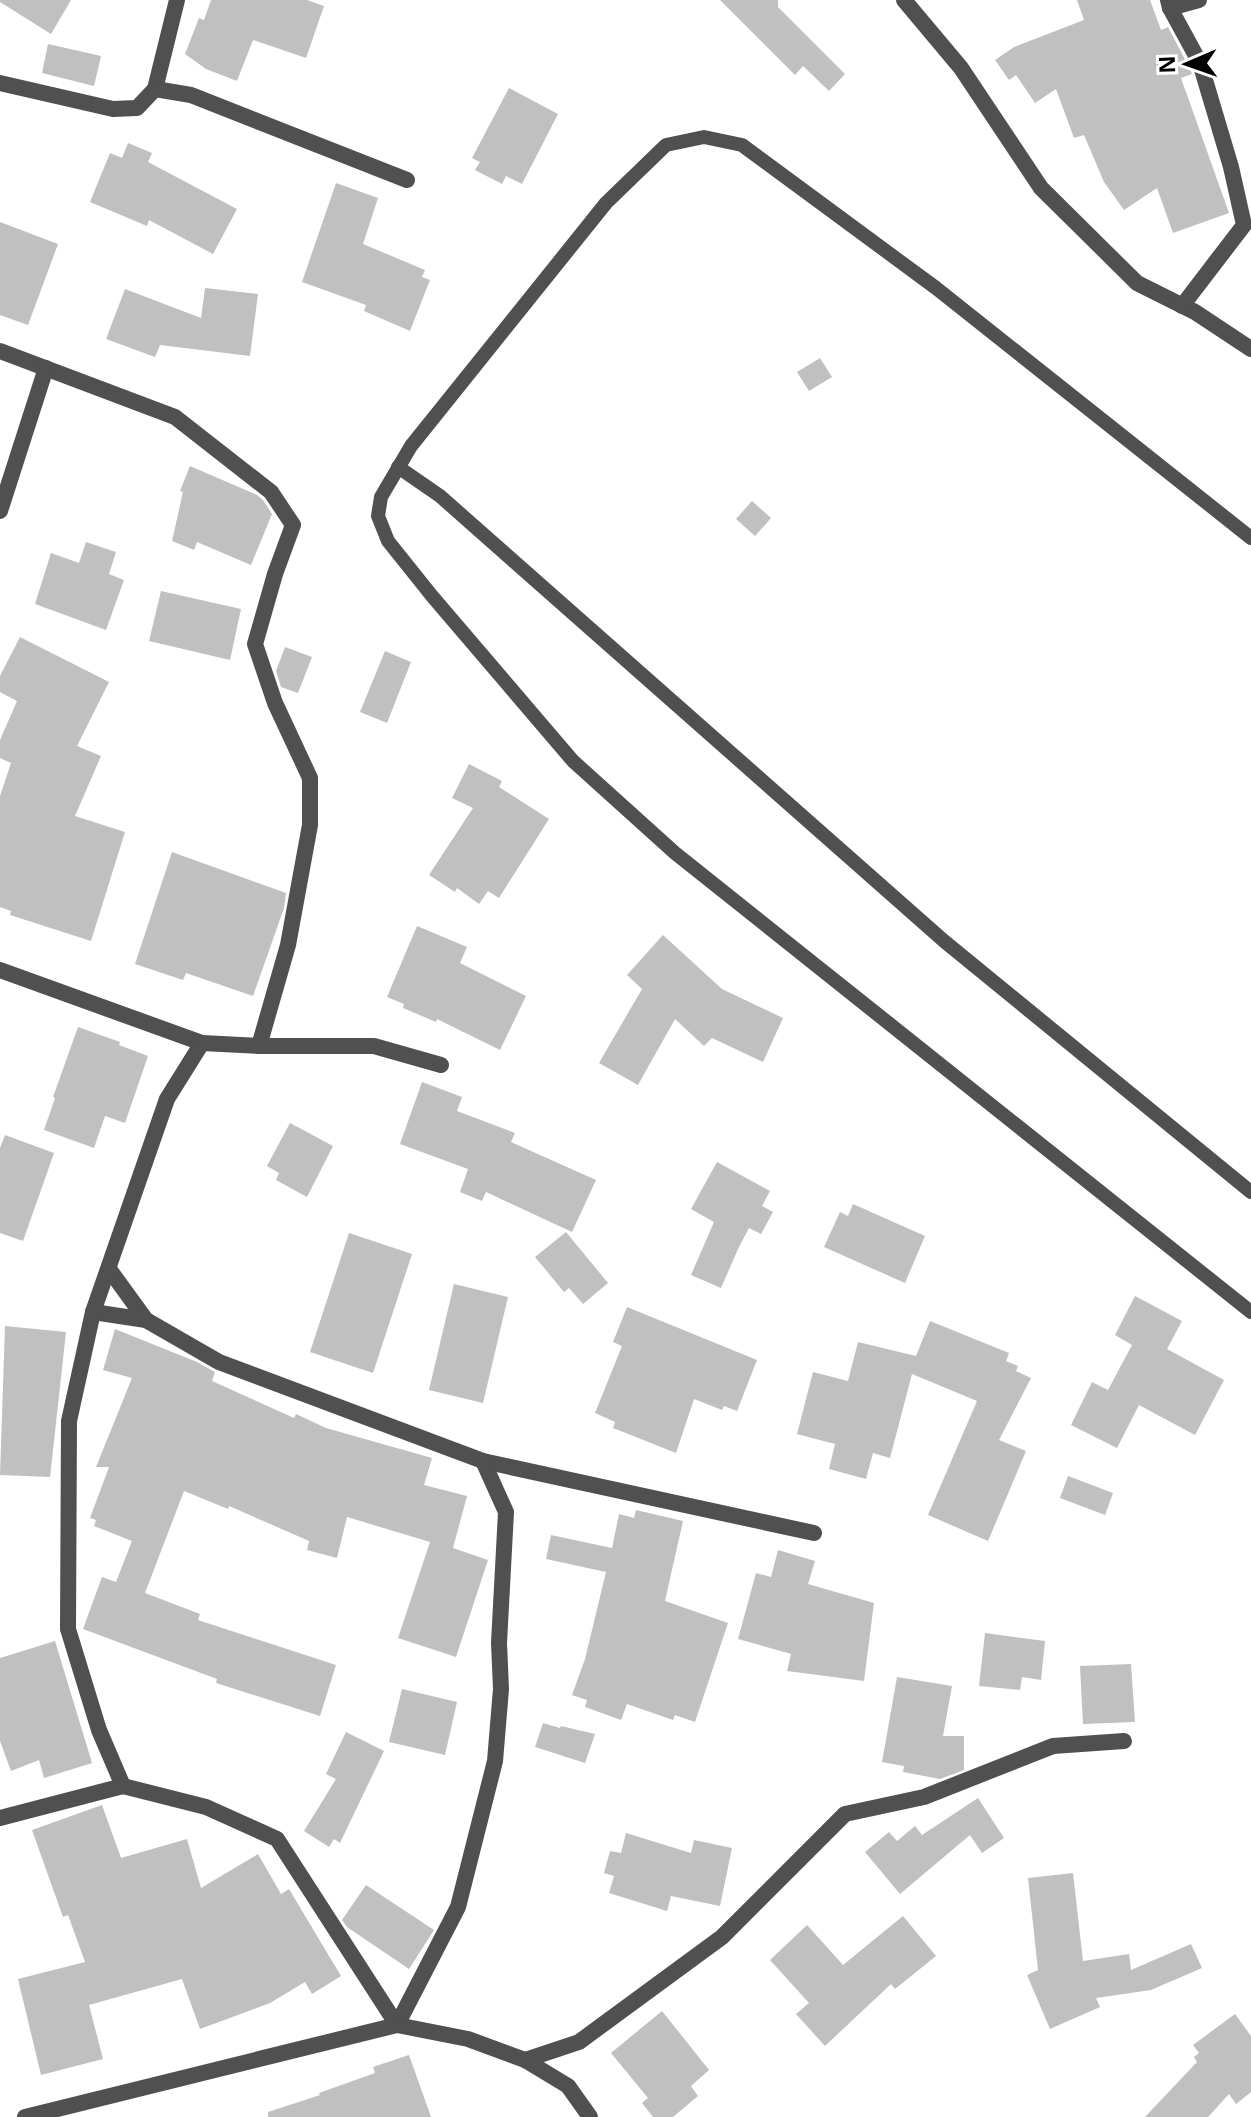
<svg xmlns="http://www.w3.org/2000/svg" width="1251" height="2117" font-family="'Noto Sans',sans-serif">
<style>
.building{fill:#c0c0c0}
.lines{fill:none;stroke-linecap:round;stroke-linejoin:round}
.service{stroke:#505050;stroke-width:14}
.minor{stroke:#505050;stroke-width:16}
</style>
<rect width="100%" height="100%" fill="#fff"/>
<g class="building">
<polygon points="0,0 71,0 51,34 0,2"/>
<polygon points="211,0 307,0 324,6 306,58 253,40 237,81 206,69 185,54 199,18 204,20"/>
<polygon points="720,0 778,0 778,7 845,74 829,91 803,66 795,75"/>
<polygon points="1077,0 1150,0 1161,30 1168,27 1190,69 1192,74 1181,78 1229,213 1173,233 1157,188 1124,210 1104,182 1084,135 1074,138 1056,89 1035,103 1016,75 1009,80 995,60 1014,47 1084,20"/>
<polygon points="48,44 101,56 94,86 42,73"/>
<polygon points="509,88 558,114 522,184 506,176 502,184 475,170 480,162 472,158"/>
<polygon points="128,143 152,153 148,162 237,209 213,254 149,220 147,226 90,202 110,153 122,158"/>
<polygon points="336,183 378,198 363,244 425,270 422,277 430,280 410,331 364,311 366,305 302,282"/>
<polygon points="0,222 58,244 28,325 0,315"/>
<polygon points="205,288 258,294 250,356 160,345 155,357 106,339 125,289 201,318"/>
<polygon points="820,358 832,377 809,391 797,372"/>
<polygon points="190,466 257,495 263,500 272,514 251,565 197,542 194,550 172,541 183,492 180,491"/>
<polygon points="752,501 771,518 755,536 736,519"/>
<polygon points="86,542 116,552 109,574 124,580 106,630 35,604 51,553 79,563"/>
<polygon points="161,591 241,609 230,660 149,641"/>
<polygon points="20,637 109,682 77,746 101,756 75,816 125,832 91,941 10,915 11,911 0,907 0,796 11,763 0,758 0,740 17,701 0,692 0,676"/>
<polygon points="285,647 312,657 298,693 281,687 276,671"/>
<polygon points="385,651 411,662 387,723 360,712"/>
<polygon points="469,764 502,781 499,787 549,819 499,898 488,891 479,904 457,888 455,892 429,875 473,808 452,798"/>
<polygon points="172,852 286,893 284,908 253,996 186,973 183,980 135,964"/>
<polygon points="417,926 467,947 460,963 526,996 500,1050 437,1019 436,1022 403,1008 404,1004 387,997"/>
<polygon points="663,935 722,989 783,1018 763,1062 712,1038 704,1046 675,1019 638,1085 599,1063 642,989 627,975"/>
<polygon points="78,1027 120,1042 119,1045 148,1056 125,1123 105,1116 94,1148 44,1130 55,1098 53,1097"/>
<polygon points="422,1082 462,1097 457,1111 515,1133 511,1142 596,1180 572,1232 486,1192 482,1201 460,1192 468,1169 400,1144"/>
<polygon points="290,1123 333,1146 307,1197 276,1180 279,1173 267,1166"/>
<polygon points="5,1135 54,1153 23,1241 0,1233 0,1148"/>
<polygon points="717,1162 770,1191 762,1206 773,1212 761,1234 749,1228 738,1249 721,1288 691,1275 714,1222 691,1209"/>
<polygon points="853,1204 925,1236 905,1283 824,1247 840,1212 848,1216"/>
<polygon points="566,1232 608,1283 583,1304 569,1288 564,1292 535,1257"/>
<polygon points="349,1233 412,1254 373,1373 310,1352"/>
<polygon points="454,1284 508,1297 483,1403 429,1390"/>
<polygon points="1135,1296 1182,1321 1167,1349 1224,1380 1195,1435 1139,1405 1117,1448 1071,1425 1092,1382 1108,1390 1132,1345 1115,1335"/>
<polygon points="627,1307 757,1360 737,1411 724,1406 722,1410 694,1399 676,1453 613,1428 615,1422 595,1413 622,1346 613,1342"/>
<polygon points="930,1321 1009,1353 1006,1361 1018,1366 1016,1371 1031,1378 999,1440 1026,1451 988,1541 928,1515 977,1401 912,1374 890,1458 873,1453 866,1479 829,1469 835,1444 797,1434 813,1372 848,1381 858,1342 916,1356"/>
<polygon points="5,1326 66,1332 50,1477 0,1475"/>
<polygon points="115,1329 197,1362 215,1372 212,1381 294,1418 296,1414 326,1428 432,1458 424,1485 467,1496 453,1548 488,1560 456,1657 398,1638 430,1542 347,1517 337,1558 307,1550 309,1541 229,1506 228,1509 184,1491 145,1593 200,1614 198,1620 336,1665 320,1716 216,1683 217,1679 83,1629 102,1577 116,1582 132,1541 94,1526 96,1520 90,1518 109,1467 96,1467 132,1378 103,1370"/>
<polygon points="1068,1476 1113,1493 1105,1515 1060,1498"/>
<polygon points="636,1510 683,1521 665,1601 728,1623 695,1722 675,1715 673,1720 627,1704 621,1720 585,1707 587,1700 572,1695 585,1659 606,1572 546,1559 551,1535 612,1548 619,1514 634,1518"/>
<polygon points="778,1550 815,1561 808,1584 874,1603 864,1681 787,1671 791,1654 738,1639 756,1573 771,1577"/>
<polygon points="985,1633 1045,1641 1041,1680 1022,1677 1020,1690 979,1686"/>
<polygon points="55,1641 92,1763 44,1778 39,1760 11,1771 0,1741 0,1658"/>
<polygon points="1131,1664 1135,1722 1083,1724 1080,1666"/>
<polygon points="897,1677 952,1686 943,1736 964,1736 964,1770 940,1779 903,1772 904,1766 882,1762"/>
<polygon points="402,1689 457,1702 445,1755 389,1742"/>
<polygon points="543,1723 560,1728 561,1726 595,1734 585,1763 535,1747"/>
<polygon points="346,1732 384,1751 340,1843 334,1839 329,1847 304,1831 336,1779 326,1774"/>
<polygon points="978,1798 1004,1838 982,1853 970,1835 900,1894 865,1852 889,1832 897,1841 915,1826 922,1835"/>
<polygon points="102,1805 121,1858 187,1839 201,1888 258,1854 281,1894 289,1889 341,1976 312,1994 305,1982 270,2003 200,2029 182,1979 89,2005 103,2059 41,2075 18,1979 85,1962 68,1915 63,1917 32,1830"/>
<polygon points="626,1833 691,1853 694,1840 732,1848 720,1906 671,1896 667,1911 609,1893 614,1876 604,1873 610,1851 621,1853"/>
<polygon points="1073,1873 1083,1961 1129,1954 1131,1970 1191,1944 1202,1968 1151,1990 1096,1998 1100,2007 1050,2029 1027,1975 1038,1970 1028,1878"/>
<polygon points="366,1885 434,1930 409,1969 347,1927 342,1920"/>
<polygon points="903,1916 936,1956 895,1989 891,1984 825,2046 796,2014 809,2003 770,1960 807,1925 843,1965"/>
<polygon points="662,2011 709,2070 691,2086 698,2096 673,2117 653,2117 642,2103 648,2098 611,2053"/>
<polygon points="1235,2014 1251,2036 1251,2092 1236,2104 1229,2094 1208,2117 1145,2117 1197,2062 1194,2057 1199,2053 1193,2045"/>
<polygon points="409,2055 431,2117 268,2117 268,2112 320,2095 319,2093 375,2073 373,2067"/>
</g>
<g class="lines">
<g class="service">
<polyline points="398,467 440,496 944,941 1251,1192"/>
<polyline points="1251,538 936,288 742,145 704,137 666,145 606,203 411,446 381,497 378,516 388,541 432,596 573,761 675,853 1251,1312"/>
</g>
<g class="minor">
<polyline points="904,0 961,68 1041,188 1137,283 1195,312 1251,349"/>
<polyline points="1168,0 1170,8 1200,63 1231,167 1244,225 1182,306"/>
<polyline points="1170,8 1199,0"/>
<polyline points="0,83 113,109 137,108 155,89 177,0"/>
<polyline points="155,89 191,95 407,180"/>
<polyline points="0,351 175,417 271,492 293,525 275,574 255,644 275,703 310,778 310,825 288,945 259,1046"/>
<polyline points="0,511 46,368"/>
<polyline points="0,970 202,1043"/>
<polyline points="109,1269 146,1320"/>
<polyline points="93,1312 146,1320 219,1362 483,1461 814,1533"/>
<polyline points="123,1786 99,1730 68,1629 69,1421 93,1312 167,1099 202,1043 259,1046 374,1046 441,1065"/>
<polyline points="0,1818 123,1786 206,1807 277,1839 397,2025 458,1907 495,1761 501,1689 499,1643 506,1512 483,1461"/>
<polyline points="525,2060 579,2042 722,1937 845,1814 924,1797 1053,1746 1124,1741"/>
<polyline points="25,2117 397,2025 468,2039 525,2060 568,2086 590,2117"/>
</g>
</g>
<g transform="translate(1187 64) rotate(268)" stroke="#ffffff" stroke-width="6" paint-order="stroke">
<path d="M0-6L14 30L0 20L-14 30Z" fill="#000000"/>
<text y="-12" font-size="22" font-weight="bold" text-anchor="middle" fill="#000000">N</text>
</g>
</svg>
